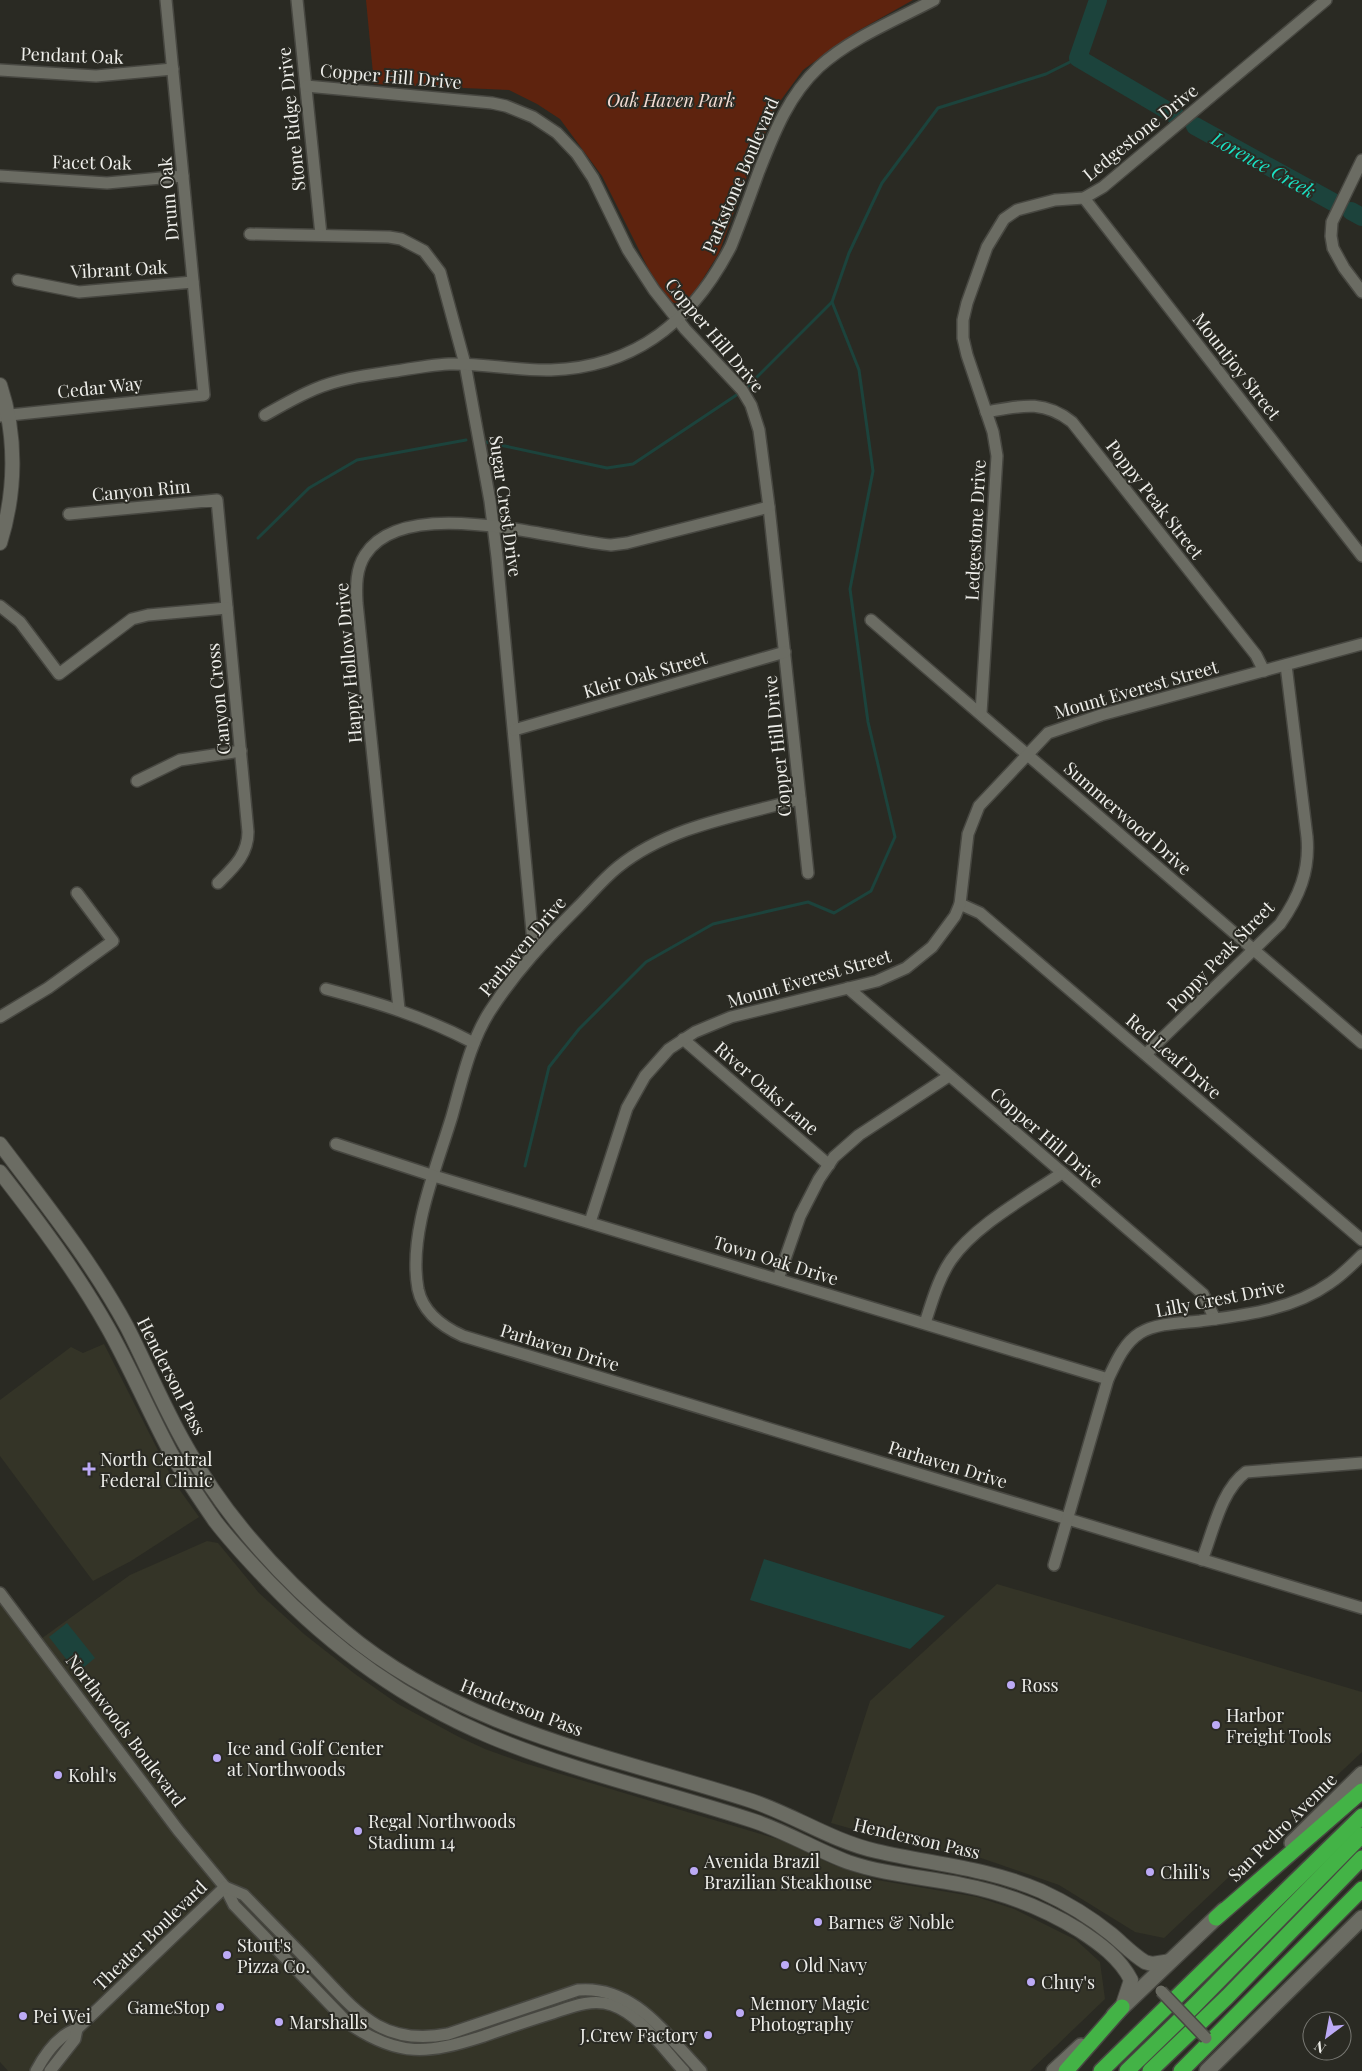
<svg xmlns="http://www.w3.org/2000/svg" width="1362" height="2071" font-family="'Playfair Display',serif">
<style>
.built{fill:#343427}
.green{fill:#5e230e}
.water{fill:#1c433c}
.lines{fill:none;stroke-linecap:round;stroke-linejoin:round}
.stream{stroke:#1c433c;stroke-width:3}
.river{stroke:#1c433c;stroke-width:18}
.minor-casing{stroke:#474741;stroke-width:14}
.tertiary-casing{stroke:#474741;stroke-width:16}
.secondary-casing{stroke:#474741;stroke-width:18}
.motorway-casing{stroke:#474741;stroke-width:18}
.minor{stroke:#6b6c63;stroke-width:11}
.tertiary{stroke:#6b6c63;stroke-width:14}
.secondary{stroke:#6b6c63;stroke-width:15}
.motorway{stroke:#43b346;stroke-width:15}
.minor-bridge-casing{stroke:#474741;stroke-width:14;stroke-linecap:butt}
.minor-bridge{stroke:#6b6c63;stroke-width:11}
.poi-dot{fill:#bcaaf6;stroke:#2a2a23;stroke-width:2}
.labels{text-anchor:middle;dominant-baseline:central;stroke-width:4;stroke-linejoin:round;paint-order:stroke}
.street-label{font-size:18px;fill:#eeeeea;stroke:#2a2a23}
.park-label{font-size:18px;font-style:italic;fill:#f4dcd4;stroke:#2a2a23}
.poi-label{font-size:18px;fill:#eeeeea;stroke:#2a2a23;text-anchor:start}
.water-label{font-size:19px;font-style:italic;fill:#1be1c4;stroke:#2a2a23}
</style>
<rect width="100%" height="100%" fill="#2a2a23"/>
<g class="built">
<polygon points="104,1344 174,1482 199,1517 131,1561 93,1581 0,1456 0,1400 71,1347 83,1353"/>
<polygon points="207,1541 218,1543 259,1593 304,1634 355,1674 398,1704 459,1737 485,1749 524,1763 784,1841 829,1863 877,1880 977,1897 1014,1909 1076,1940 1100,1962 1105,1999 1030,2071 8,2071 0,2062 0,1603 31,1646 130,1575"/>
<polygon points="997,1584 1362,1692 1362,1752 1164,1938 1135,1932 1059,1885 981,1858 913,1846 831,1823 870,1701"/>
</g>
<polygon class="green" points="366,0 913,0 854,33 803,70 778,104 750,168 719,253 689,301 680,305 669,301 648,268 602,176 560,119 537,104 509,90 374,84"/>
<g class="water">
<polygon points="764,1559 945,1616 910,1649 750,1600"/>
<polygon points="67,1623 95,1658 77,1673 49,1637"/>
</g>
<g class="lines">
<g class="stream">
<polyline points="746,388 832,302"/>
<polyline points="486,442 607,468 633,464 738,394"/>
<polyline points="258,538 309,488 357,460 466,440"/>
<polyline points="525,1166 549,1067 579,1029 646,962 713,924 808,902 834,913 871,891 895,837 868,722 850,589 873,471 859,370 832,302 849,253 882,183 938,108 1046,74 1078,58"/>
</g>
<g class="river">
<polyline points="1098,0 1078,58 1175,115"/>
<polyline points="1195,126 1333,202"/>
<polyline points="1351,211 1362,217"/>
</g>
<defs>
<g id="minor">
<polyline points="297,0 321,235"/>
<polyline points="0,70 96,76 173,69"/>
<polyline points="306,86 492,103 506,106 533,117 557,133 577,154 593,178 628,250 654,290 685,329 742,390 751,405 759,430 769,507 808,873"/>
<polyline points="1362,160 1332,222 1331,236 1333,248 1344,268 1362,292"/>
<polyline points="0,176 107,183 183,176"/>
<polyline points="1084,198 1362,556"/>
<polyline points="250,234 389,237 401,239 424,251 440,272 465,364 490,501 497,557 534,953"/>
<polyline points="18,280 79,292 193,282"/>
<path d="M986 412C1020 406 1043 399 1072 422L1256 655 1264 671"/>
<path d="M265 415C281 406 298 396 315 389 341 378 369 375 396 371 414 368 431 365 449 364 483 363 517 371 551 370 637 367 693 320 731 246 741 221 750 196 759 171 774 133 788 96 819 67 851 38 896 20 934 0"/>
<polyline points="0,416 204,395 166,0"/>
<path d="M69 514 217 500 248 832C248 855 233 868 218 883"/>
<polyline points="0,606 20,622 59,674 132,619 148,615 227,608"/>
<polyline points="871,620 1362,1043"/>
<polyline points="981,713 997,456 993,432 967,355 963,338 963,320 967,303 987,247 1004,219 1017,210 1055,200 1084,198 1103,187 1326,0"/>
<polyline points="514,730 785,652"/>
<polyline points="137,781 180,760 241,751"/>
<path d="M800 799C738 816 669 826 618 867 603 879 591 894 578 907 546 939 515 972 490 1011 470 1042 462 1081 452 1116 436 1169 408 1234 418 1289 423 1313 443 1327 463 1336L1362 1608"/>
<polyline points="960,904 980,913 1362,1240"/>
<polyline points="848,988 1203,1294 1215,1319"/>
<path d="M326 989C379 1003 425 1017 474 1043"/>
<path d="M399 1009 357 603C356 586 356 569 365 555 404 493 553 540 611 545L627 543 769 507"/>
<polyline points="0,1017 48,988 113,941 77,893"/>
<polyline points="683,1039 829,1165"/>
<path d="M1146 1054 1280 924C1299 897 1310 871 1307 837L1286 665"/>
<polyline points="336,1144 434,1176 1108,1379"/>
<polyline points="590,1222 627,1108 645,1076 669,1049 695,1032 731,1017 877,981 906,968 932,947 955,916 960,904 968,834 979,806 1048,733 1101,715 1362,644"/>
<polyline points="778,1279 800,1216 819,1179 834,1157 859,1135 949,1076"/>
<path d="M925 1323C932 1302 938 1279 951 1260 975 1225 1027 1197 1062 1173"/>
<path d="M1202 1560C1213 1532 1221 1490 1246 1472L1362 1463"/>
<path d="M1054 1565 1108 1379C1116 1362 1124 1343 1140 1333 1157 1323 1181 1323 1200 1321 1245 1315 1292 1310 1330 1283 1342 1275 1352 1265 1362 1255"/>
<path d="M0 1593 178 1830 225 1887 234 1905 348 2023C399 2058 428 2054 484 2036 507 2028 530 2020 553 2013 571 2007 592 1998 612 2005 641 2015 663 2049 684 2071"/>
<path d="M225 1887 244 1895C267 1919 290 1942 313 1966 355 2010 380 2047 448 2034L578 1990C634 1985 666 2035 701 2071"/>
<path d="M36 2071C45 2054 58 2035 77 2029L225 1887"/>
<polyline points="50,2071 75,2039 77,2029"/>
</g>
<g id="tertiary">
<path d="M0 385C17 436 16 492 0 543"/>
<path d="M0 1144C44 1202 92 1262 127 1327 147 1366 164 1408 186 1446 225 1517 282 1579 344 1631 460 1729 612 1756 752 1801 794 1815 832 1841 876 1851 931 1864 988 1868 1041 1891 1065 1902 1090 1917 1111 1934 1122 1943 1132 1954 1145 1962L1152 1964 1171 1961"/>
<path d="M0 1172C39 1222 77 1273 108 1328 131 1369 149 1412 171 1453 184 1476 200 1499 215 1521 231 1542 250 1562 268 1581 332 1648 404 1700 489 1736 574 1772 666 1792 754 1821 787 1832 816 1850 848 1862 886 1875 925 1877 963 1885 1005 1893 1043 1908 1079 1930 1099 1943 1120 1958 1131 1980L1122 2007"/>
</g>
<g id="secondary">
<polyline points="1292,1843 1362,1774"/>
<polyline points="1114,2015 1224,1910"/>
<polyline points="1054,2071 1081,2046"/>
<polyline points="1207,2071 1362,1918"/>
</g>
<g id="motorway">
<polyline points="1216,1918 1362,1791"/>
<polyline points="1066,2071 1122,2007"/>
<polyline points="1101,2071 1362,1816"/>
<polyline points="1127,2071 1195,2005 1362,1835"/>
<polyline points="1150,2071 1227,1997 1362,1858"/>
<polyline points="1181,2071 1362,1889"/>
</g>
</defs>
<use href="#minor" class="minor-casing"/>
<use href="#tertiary" class="tertiary-casing"/>
<use href="#secondary" class="secondary-casing"/>
<use href="#motorway" class="motorway-casing"/>
<use href="#minor" class="minor"/>
<use href="#tertiary" class="tertiary"/>
<use href="#secondary" class="secondary"/>
<use href="#motorway" class="motorway"/>
<defs>
<polyline id="minor-bridge" points="1161,1991 1206,2038"/>
</defs>
<use href="#minor-bridge" class="minor-bridge-casing"/>
<use href="#minor-bridge" class="minor-bridge"/>
</g>
<g class="poi-dot">
<path d="M86.5 1461.5h5v5h5v5h-5v5h-5v-5h-5v-5h5z"/>
<circle cx="1011" cy="1685" r="5"/>
<circle cx="1216" cy="1725" r="5"/>
<circle cx="217" cy="1758" r="5"/>
<circle cx="58" cy="1775" r="5"/>
<circle cx="358" cy="1831" r="5"/>
<circle cx="694" cy="1871" r="5"/>
<circle cx="1150" cy="1872" r="5"/>
<circle cx="818" cy="1922" r="5"/>
<circle cx="227" cy="1955" r="5"/>
<circle cx="785" cy="1965" r="5"/>
<circle cx="1031" cy="1982" r="5"/>
<circle cx="220" cy="2007" r="5"/>
<circle cx="740" cy="2013" r="5"/>
<circle cx="23" cy="2016" r="5"/>
<circle cx="279" cy="2022" r="5"/>
<circle cx="708" cy="2035" r="5"/>
</g>
<g class="labels">
<g class="street-label">
<text transform="translate(72 55) rotate(2)">Pendant Oak</text>
<text transform="translate(391 76) rotate(5)">Copper Hill Drive</text>
<text transform="translate(291 119) rotate(-96)">Stone Ridge Drive</text>
<text transform="translate(1140 132) rotate(-39)">Ledgestone Drive</text>
<text transform="translate(92 162) rotate(1)">Facet Oak</text>
<text transform="translate(740 175) rotate(-67)">Parkstone Boulevard</text>
<text transform="translate(168 199) rotate(-95)">Drum Oak</text>
<text transform="translate(119 269) rotate(-3)">Vibrant Oak</text>
<text transform="translate(715 335) rotate(50)">Copper Hill Drive</text>
<text transform="translate(1237 366) rotate(52)">Mountjoy Street</text>
<text transform="translate(100 387) rotate(-6)">Cedar Way</text>
<text transform="translate(141 490) rotate(-5)">Canyon Rim</text>
<text transform="translate(1155 499) rotate(52)">Poppy Peak Street</text>
<text transform="translate(506 506) rotate(82)">Sugar Crest Drive</text>
<text transform="translate(975 530) rotate(-87)">Ledgestone Drive</text>
<text transform="translate(348 663) rotate(-95)">Happy Hollow Drive</text>
<text transform="translate(645 674) rotate(-16)">Kleir Oak Street</text>
<text transform="translate(1136 689) rotate(-16)">Mount Everest Street</text>
<text transform="translate(218 699) rotate(-96)">Canyon Cross</text>
<text transform="translate(777 746) rotate(-96)">Copper Hill Drive</text>
<text transform="translate(1128 818) rotate(41)">Summerwood Drive</text>
<text transform="translate(522 946) rotate(-50)">Parhaven Drive</text>
<text transform="translate(1220 956) rotate(-46)">Poppy Peak Street</text>
<text transform="translate(809 978) rotate(-16)">Mount Everest Street</text>
<text transform="translate(1174 1056) rotate(41)">Red Leaf Drive</text>
<text transform="translate(767 1088) rotate(41)">River Oaks Lane</text>
<text transform="translate(1047 1137) rotate(41)">Copper Hill Drive</text>
<text transform="translate(776 1260) rotate(17)">Town Oak Drive</text>
<text transform="translate(1220 1298) rotate(-11)">Lilly Crest Drive</text>
<text transform="translate(560 1347) rotate(17)">Parhaven Drive</text>
<text transform="translate(172 1376) rotate(63)">Henderson Pass</text>
<text transform="translate(948 1464) rotate(17)">Parhaven Drive</text>
<text transform="translate(522 1707) rotate(21)">Henderson Pass</text>
<text transform="translate(126 1730) rotate(53)">Northwoods Boulevard</text>
<text transform="translate(1282 1827) rotate(-45)">San Pedro Avenue</text>
<text transform="translate(917 1838) rotate(13)">Henderson Pass</text>
<text transform="translate(150 1935) rotate(-44)">Theater Boulevard</text>
</g>
<g class="park-label">
<text x="671" y="100">Oak Haven Park</text>
</g>
<g class="poi-label">
<text x="100" y="1459">North Central<tspan x="100" dy="21">Federal Clinic</tspan></text>
<text x="1021" y="1685">Ross</text>
<text x="1226" y="1715">Harbor<tspan x="1226" dy="21">Freight Tools</tspan></text>
<text x="227" y="1748">Ice and Golf Center<tspan x="227" dy="21">at Northwoods</tspan></text>
<text x="68" y="1775">Kohl's</text>
<text x="368" y="1821">Regal Northwoods<tspan x="368" dy="21">Stadium 14</tspan></text>
<text x="704" y="1861">Avenida Brazil<tspan x="704" dy="21">Brazilian Steakhouse</tspan></text>
<text x="1160" y="1872">Chili's</text>
<text x="828" y="1922">Barnes &amp; Noble</text>
<text x="237" y="1945">Stout's<tspan x="237" dy="21">Pizza Co.</tspan></text>
<text x="795" y="1965">Old Navy</text>
<text x="1041" y="1982">Chuy's</text>
<text x="750" y="2003">Memory Magic<tspan x="750" dy="21">Photography</tspan></text>
<text x="210" y="2007" text-anchor="end">GameStop</text>
<text x="33" y="2016">Pei Wei</text>
<text x="289" y="2022">Marshalls</text>
<text x="698" y="2035" text-anchor="end">J.Crew Factory</text>
</g>
<g class="water-label">
<text transform="translate(1264 164) rotate(29)">Lorence Creek</text>
</g>
</g>
<g transform="translate(1327 2036) rotate(212)"><circle r="24" fill="#2a2a23" stroke="#787873"/>
<path d="M0-4L9 19L0 12L-9 19Z" fill="#bcaaf6"/>
<text y="-8" font-size="14" font-weight="bold" text-anchor="middle" fill="#eeeeea">N</text>
</g>
</svg>
